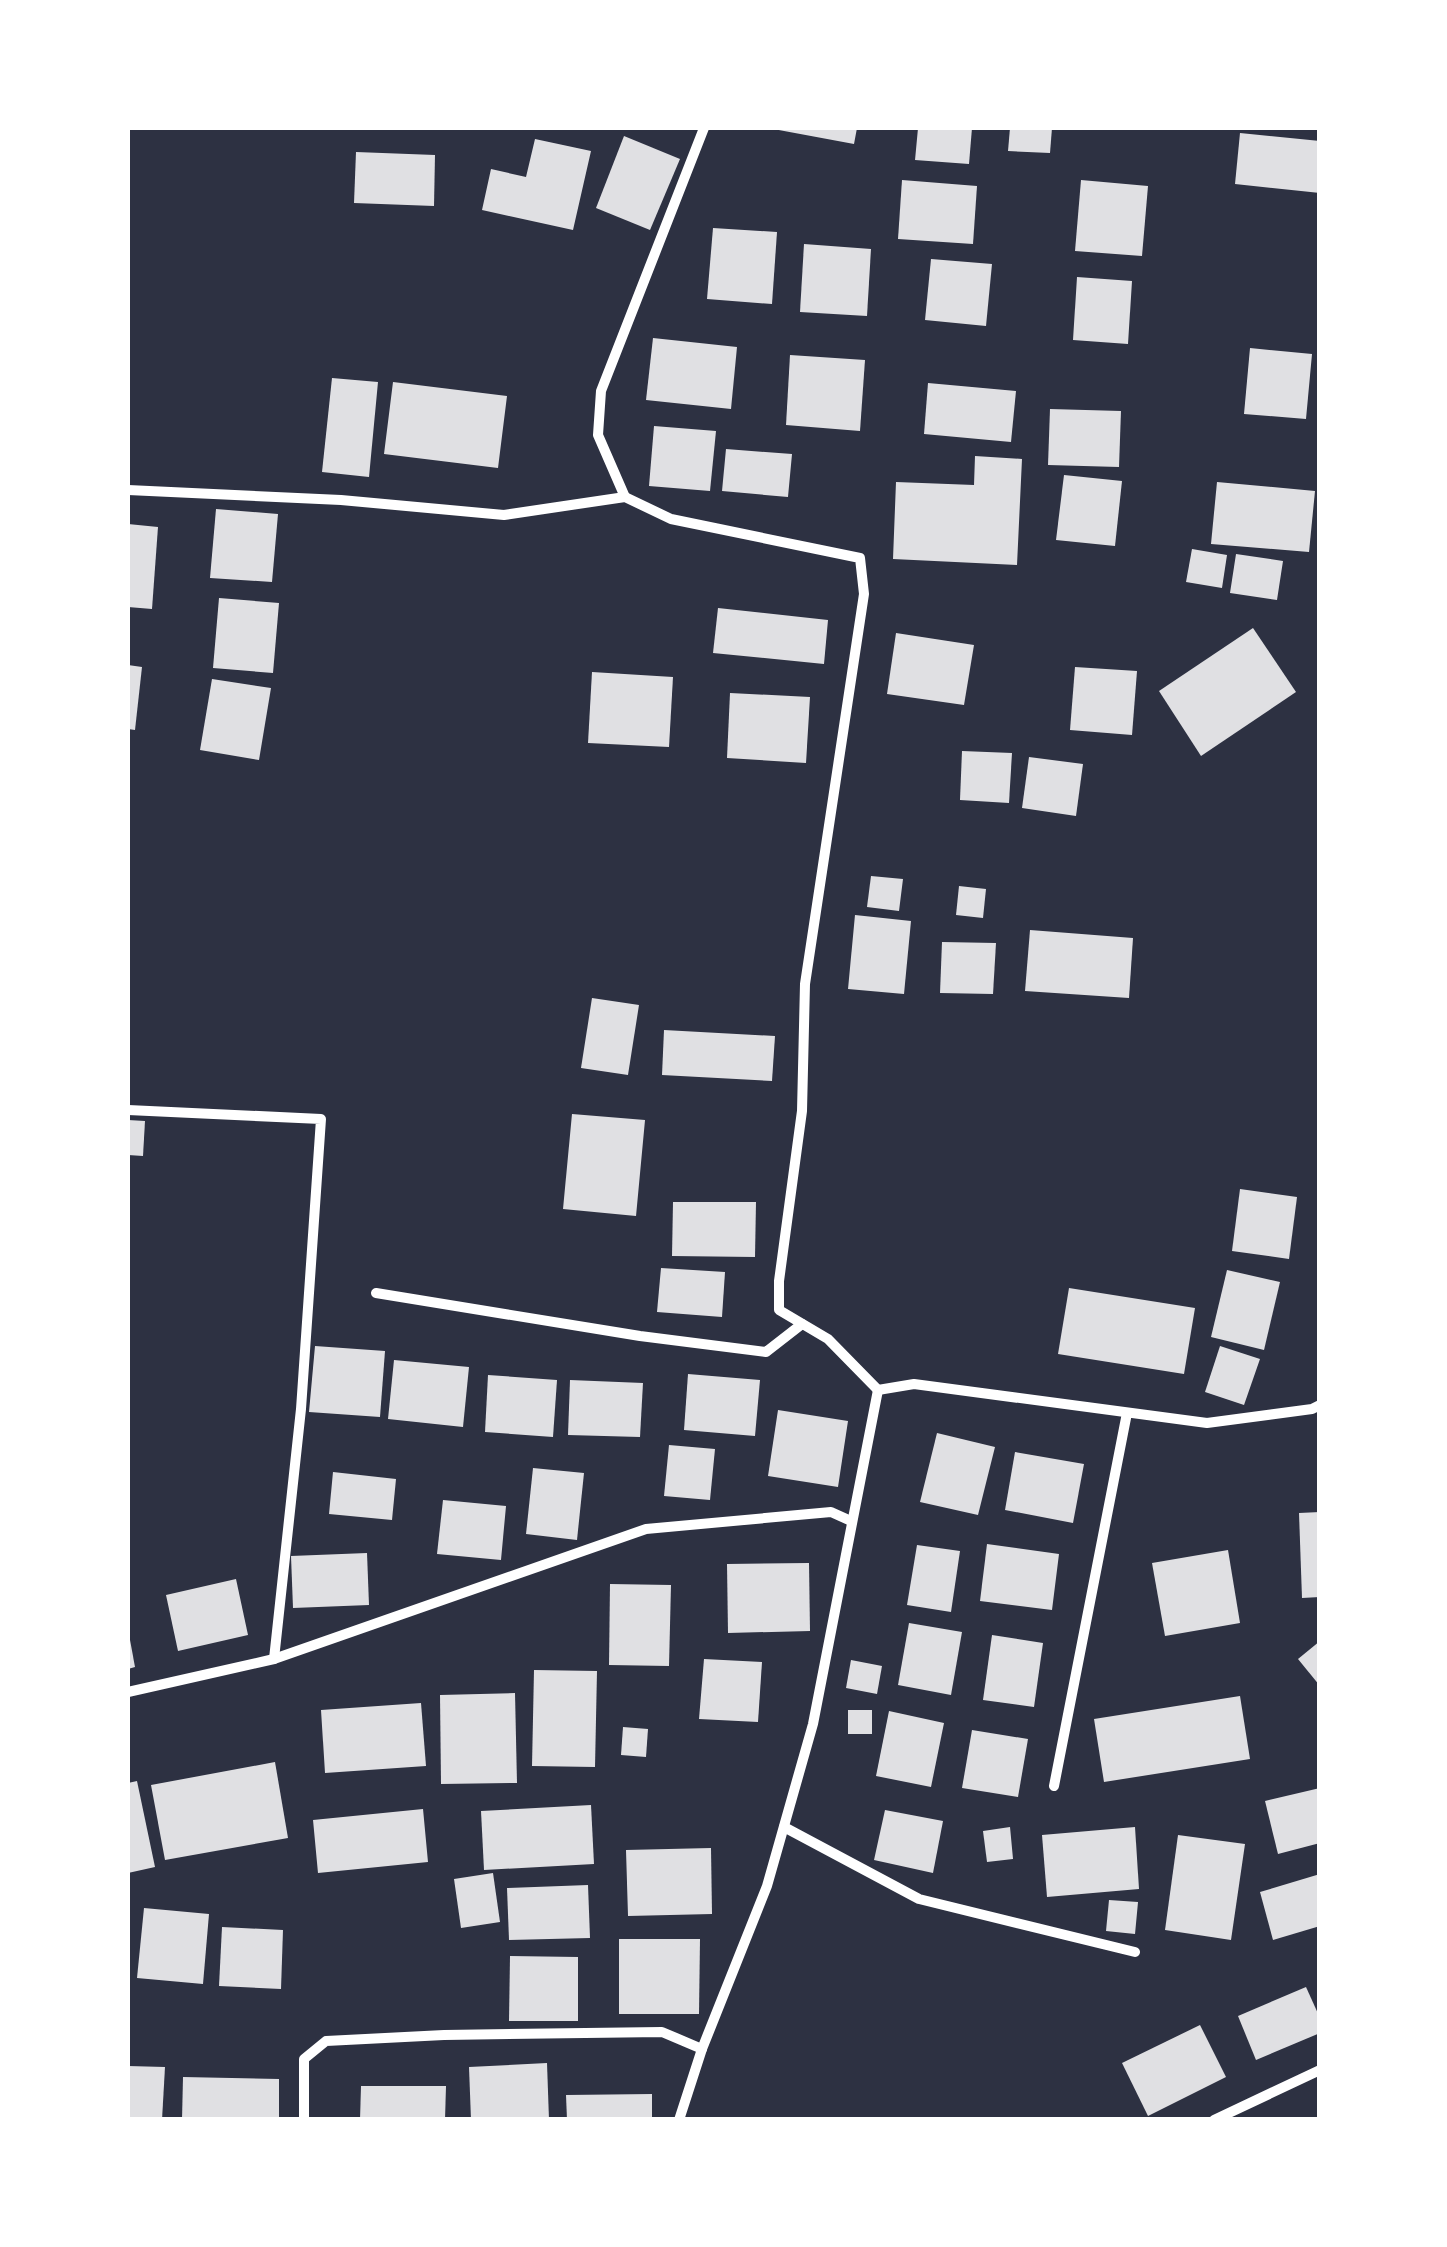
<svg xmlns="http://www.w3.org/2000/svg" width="1447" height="2247" font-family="'Noto Sans',sans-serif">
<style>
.building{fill:#e0e0e3}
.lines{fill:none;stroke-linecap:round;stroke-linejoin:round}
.minor{stroke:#fff;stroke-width:10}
</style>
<rect width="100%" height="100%" fill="#2d3142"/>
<g class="building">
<polygon points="768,128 857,128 854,144"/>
<polygon points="918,128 972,128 969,164 915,160"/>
<polygon points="1010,128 1052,128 1050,153 1008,151"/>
<polygon points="1240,133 1320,141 1320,193 1235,184"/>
<polygon points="624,136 680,159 650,230 596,208"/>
<polygon points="535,139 591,151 573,230 482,210 491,169 526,177"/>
<polygon points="356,152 435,155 434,206 354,203"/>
<polygon points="902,180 977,186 973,244 898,239"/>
<polygon points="1081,180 1148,186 1142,256 1075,251"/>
<polygon points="713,228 777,232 772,304 707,299"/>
<polygon points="804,244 871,249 867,316 800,312"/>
<polygon points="931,259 992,264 986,326 925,320"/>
<polygon points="1077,277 1132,281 1128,344 1073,340"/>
<polygon points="653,338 737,347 731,409 646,400"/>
<polygon points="1250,348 1312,354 1306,419 1244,414"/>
<polygon points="790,355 865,360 860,431 786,425"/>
<polygon points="332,378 378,382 369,477 322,472"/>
<polygon points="393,382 507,396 498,468 384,454"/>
<polygon points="928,383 1016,391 1011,442 924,434"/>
<polygon points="1050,409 1121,411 1119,467 1048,465"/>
<polygon points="654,426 716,431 710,491 649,486"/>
<polygon points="726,449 792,454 788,497 722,491"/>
<polygon points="975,456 1022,459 1017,565 893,559 896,482 974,485"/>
<polygon points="1064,475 1122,481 1115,546 1056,540"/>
<polygon points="1217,482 1315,491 1309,552 1211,544"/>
<polygon points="216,509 278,514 272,582 210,578"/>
<polygon points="128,524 158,527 152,609 128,607"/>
<polygon points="1192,549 1227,555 1222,588 1186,582"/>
<polygon points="1236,554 1283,561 1277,600 1230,593"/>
<polygon points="219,598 279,603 273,673 213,668"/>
<polygon points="718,608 828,620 824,664 713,653"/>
<polygon points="1253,628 1296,692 1201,756 1159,691"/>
<polygon points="896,633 974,645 964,705 887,694"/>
<polygon points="128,665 142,667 135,730 128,729"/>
<polygon points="1075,667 1137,671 1132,735 1070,730"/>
<polygon points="592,672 673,677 669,747 588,743"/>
<polygon points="212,679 271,688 259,760 200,750"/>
<polygon points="730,693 810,697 806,763 727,758"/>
<polygon points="962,751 1012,753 1009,803 960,800"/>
<polygon points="1029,757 1083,764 1076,816 1022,808"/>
<polygon points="871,876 903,879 899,911 867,907"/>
<polygon points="959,886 986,889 983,918 956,915"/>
<polygon points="855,915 911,921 904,994 848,989"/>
<polygon points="1030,930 1133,938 1129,998 1025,991"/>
<polygon points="942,942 996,943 993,994 940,993"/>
<polygon points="592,998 639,1005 628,1075 581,1068"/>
<polygon points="664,1030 775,1036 772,1081 662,1075"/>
<polygon points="572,1114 645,1120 636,1216 563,1209"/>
<polygon points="128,1120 145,1121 143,1156 128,1155"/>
<polygon points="1240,1189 1297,1197 1289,1259 1232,1251"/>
<polygon points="673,1202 756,1202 755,1257 672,1256"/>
<polygon points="661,1268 725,1272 722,1317 657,1312"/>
<polygon points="1227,1270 1280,1282 1264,1350 1211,1337"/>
<polygon points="1069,1288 1195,1308 1184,1374 1058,1354"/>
<polygon points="315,1346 385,1351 380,1417 309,1412"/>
<polygon points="1220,1346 1260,1359 1244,1405 1205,1392"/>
<polygon points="394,1360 469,1367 463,1427 388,1419"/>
<polygon points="688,1374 760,1380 755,1436 684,1430"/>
<polygon points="488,1375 557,1380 553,1437 485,1432"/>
<polygon points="570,1380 643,1383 640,1437 568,1435"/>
<polygon points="778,1410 848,1421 838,1487 768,1476"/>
<polygon points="937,1433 995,1447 978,1515 920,1502"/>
<polygon points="669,1445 715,1449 710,1500 664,1496"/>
<polygon points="1015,1452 1084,1464 1073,1523 1005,1510"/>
<polygon points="533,1468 584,1473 577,1540 526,1534"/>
<polygon points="333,1472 396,1479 392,1520 329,1514"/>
<polygon points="443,1500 506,1506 501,1560 437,1554"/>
<polygon points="1320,1512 1320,1597 1302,1598 1299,1513"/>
<polygon points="987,1544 1059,1554 1052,1610 980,1601"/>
<polygon points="917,1545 960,1551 951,1612 907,1605"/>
<polygon points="1228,1550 1240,1623 1165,1636 1152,1563"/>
<polygon points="367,1553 369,1605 293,1608 291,1556"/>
<polygon points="809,1563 810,1631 728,1633 727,1564"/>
<polygon points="236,1579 248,1635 178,1651 166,1595"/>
<polygon points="610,1584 671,1585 669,1666 609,1665"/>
<polygon points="909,1623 962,1632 951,1695 898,1685"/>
<polygon points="128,1629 135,1667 128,1669"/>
<polygon points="992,1635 1043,1643 1034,1707 983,1700"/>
<polygon points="1320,1641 1320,1686 1298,1659"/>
<polygon points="704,1659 762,1662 758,1722 699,1719"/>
<polygon points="851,1660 882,1666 877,1694 846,1688"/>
<polygon points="534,1670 597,1671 595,1767 532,1766"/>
<polygon points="515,1693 517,1783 441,1784 440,1695"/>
<polygon points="1240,1696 1250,1759 1104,1782 1094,1719"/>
<polygon points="421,1703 426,1766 325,1773 321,1710"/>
<rect x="848" y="1710" width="24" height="24"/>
<polygon points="889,1711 944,1723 931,1787 876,1776"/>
<polygon points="623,1727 648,1729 646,1757 621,1755"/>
<polygon points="972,1730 1028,1739 1018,1797 962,1788"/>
<polygon points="275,1762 288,1838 165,1860 151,1785"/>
<polygon points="137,1781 155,1867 128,1873 128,1783"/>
<polygon points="1320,1788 1320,1843 1278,1854 1265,1801"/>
<polygon points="591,1805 594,1864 484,1870 481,1811"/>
<polygon points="423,1809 428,1862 318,1873 313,1820"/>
<polygon points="885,1810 943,1821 933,1873 874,1860"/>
<polygon points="1010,1827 1013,1859 987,1862 983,1831"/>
<polygon points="1135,1827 1139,1889 1047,1897 1042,1835"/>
<polygon points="1178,1835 1245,1844 1231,1940 1165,1930"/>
<polygon points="711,1848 712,1914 628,1916 626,1850"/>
<polygon points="493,1873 500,1922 461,1928 454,1879"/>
<polygon points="1320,1874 1320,1926 1273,1940 1260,1892"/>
<polygon points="588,1885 590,1938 509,1940 507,1888"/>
<polygon points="1109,1900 1138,1902 1135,1934 1106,1931"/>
<polygon points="144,1908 209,1914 203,1984 137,1978"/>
<polygon points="222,1927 283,1930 281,1989 219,1986"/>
<polygon points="619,1939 700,1939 699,2014 619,2014"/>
<polygon points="510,1956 578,1957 578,2021 509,2021"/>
<polygon points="1306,1987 1320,2018 1320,2033 1256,2060 1238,2016"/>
<polygon points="1200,2025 1226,2077 1148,2116 1122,2063"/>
<polygon points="547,2063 549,2120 471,2120 469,2067"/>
<polygon points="128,2066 165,2067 162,2120 128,2120"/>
<polygon points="183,2077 279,2079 279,2120 182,2120"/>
<polygon points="361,2086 446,2086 445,2120 360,2120"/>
<polygon points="652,2094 652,2120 567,2120 566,2095"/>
</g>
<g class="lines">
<g class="minor">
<polyline points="128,490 341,500 504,515 625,497 671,519 860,558 864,594 805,984 802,1111 779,1281 779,1310 828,1339 878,1390"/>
<polyline points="625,497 598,435 601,391 704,128"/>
<polyline points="128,1110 321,1119 301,1409 274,1659"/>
<polyline points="376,1293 640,1336 766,1352 802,1324"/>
<polyline points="878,1390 914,1384 1207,1423 1312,1409 1320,1405"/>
<polyline points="128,1692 274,1659 646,1529 831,1512 851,1521"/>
<polyline points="1054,1786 1127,1413"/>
<polyline points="784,1827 919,1899 1135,1952"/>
<polyline points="304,2120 304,2059 326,2041 444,2035 662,2032 702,2049"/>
<polyline points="679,2120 702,2049 767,1886 813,1724 878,1390"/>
<polyline points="1214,2120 1320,2070"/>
</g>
</g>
<rect width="1447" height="2247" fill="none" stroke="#ffffff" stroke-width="260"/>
</svg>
